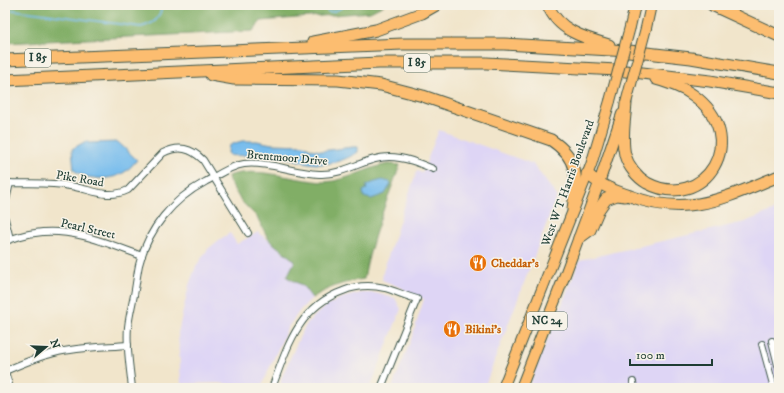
<svg xmlns="http://www.w3.org/2000/svg" width="784" height="393" font-family="'IM FELL DW Pica',serif">
<style>
.built{fill:#ded5f5}
.forest{fill:#81ae66;stroke:#50764d}
.water{fill:#76bced;stroke:#4a7c90}
.lines{fill:none;stroke-linecap:round;stroke-linejoin:round}
.stream{stroke:#76bced;stroke-width:1.5}
.street-casing{stroke:#3e564b;stroke-width:8}
.primary-casing{stroke:#3e564b;stroke-width:12}
.highway-casing{stroke:#3e564b;stroke-width:13}
.street{stroke:#fff;stroke-width:6}
.primary{stroke:#fcbd6f;stroke-width:10}
.highway{stroke:#fcbd6f;stroke-width:11}
.primary-bridge-casing{stroke:#3e564b;stroke-width:12;stroke-linecap:butt}
.primary-bridge{stroke:#fcbd6f;stroke-width:10}
.labels{text-anchor:middle;dominant-baseline:central;stroke-width:3;stroke-linejoin:round;paint-order:stroke}
.shield{fill:#f7f3e8;stroke:#60746a;stroke-width:1}
.shield-label{font-size:11px;font-weight:bold;fill:#1f3d34}
.street-label{font-size:12px;fill:#1f3d34;stroke:#f7f3e8}
.food-label{font-size:12px;font-weight:bold;fill:#c56008;stroke:#f7f3e8;text-anchor:start}
</style>
<rect width="100%" height="100%" fill="#f7f3e8"/>
<filter id="ink" filterUnits="userSpaceOnUse"><feTurbulence type="fractalNoise" baseFrequency=".025" numOctaves="2"/><feDisplacementMap in="SourceGraphic" scale="8" xChannelSelector="R" yChannelSelector="G"/><feConvolveMatrix kernelMatrix="1 2 1 2 8 2 1 2 1" color-interpolation-filters="sRGB"/></filter>
<filter id="wash" filterUnits="userSpaceOnUse"><feTurbulence type="fractalNoise" baseFrequency=".012" numOctaves="4" result="noise"/><feDisplacementMap in="SourceGraphic" scale="16" xChannelSelector="R" yChannelSelector="G"/><feGaussianBlur stdDeviation="0.9" result="paint"/><feColorMatrix in="noise" values="0 0 0 0 0 0 0 0 0 0 0 0 0 0 0 0 0 1.4 0 .05"/><feComposite in="paint" operator="in"/></filter>
<g filter="url(#wash)">
<rect width="100%" height="100%" fill="#f1e5cb"/>
<g class="built">
<polygon points="439,130 533,164 557,196 484,388 392,388 412,337 424,299 407,292 402,288 382,280 383,272 402,213 417,171 422,173"/>
<polygon points="779,208 779,388 528,388 580,260 745,222"/>
<polygon points="258,232 296,261 287,277 303,286 312,298 301,309 288,327 261,387 257,388 219,383 181,384 178,333 189,285 196,266 208,249 219,240 230,233 237,244"/>
<polygon points="361,293 375,293 395,298 401,309 370,388 283,388 281,384 281,379 301,334 308,322 323,308 341,298"/>
</g>
<g class="forest">
<polygon points="5,5 384,5 370,12 261,21 253,31 5,43"/>
<path d="M389 164 400 165C386 202 371 240 364 279 344 282 329 287 312 298L303 286 287 277 295 261 269 240 257 217 241 201 229 181 228 176C252 168 276 175 300 179 308 180 317 182 325 182 347 181 367 167 389 164Z"/>
</g>
<g class="water">
<path d="M86 141 89 143 118 142 137 160C133 164 129 170 123 173 110 181 85 180 74 170L72 149Z"/>
<path d="M242 141H257L272 144 304 145 311 149 321 151 353 147H358V152C348 159 333 164 320 164 303 164 286 156 269 154 260 154 234 157 229 155L228 152 229 146 235 143Z"/>
<polygon points="382,180 390,182 391,184 385,194 371,199 364,197 363,191 367,189 366,186 372,183"/>
</g>
<g class="lines">
<g class="stream">
<polyline points="320,5 329,12 335,11 346,5"/>
<path d="M5 9 38 13 141 27C156 23 158 20 163 5"/>
</g>
</g>
</g>
<g filter="url(#ink)">
<g class="lines">
<defs>
<g id="street">
<path d="M5 204 10 183C30 184 50 182 70 186 91 189 107 200 128 190L163 153C179 145 191 148 203 160L248 233"/>
<polyline points="5,219 10,239"/>
<path d="M5 241C15 238 25 234 35 233 72 227 109 244 142 256"/>
<polyline points="772,341 779,369"/>
<polyline points="762,344 774,388"/>
<path d="M5 371C21 364 37 357 54 353 78 347 103 347 128 345"/>
<polyline points="5,372 10,388"/>
<polyline points="633,382 634,388"/>
<path d="M132 388C130 368 126 347 128 327 129 317 132 305 134 295 136 285 137 275 139 265 148 229 173 199 205 182 218 175 230 166 244 164 267 161 298 174 322 174 346 174 366 157 389 157 405 157 419 163 433 169"/>
<path d="M272 388C287 348 298 307 343 291 355 286 371 285 385 288 395 291 406 296 417 299L381 388"/>
</g>
<g id="primary">
<polyline points="630,27 635,5"/>
<polyline points="646,28 651,5"/>
<polyline points="503,388 591,165 610,101"/>
<polyline points="521,388 566,272 599,183 622,114"/>
</g>
<g id="highway">
<path d="M548 5C558 31 585 38 609 45"/>
<polyline points="634,5 635,7"/>
<polyline points="712,5 779,36"/>
<polyline points="313,42 376,30 422,13 436,5"/>
<polyline points="5,60 403,44 504,44 629,51 691,58 779,73"/>
<path d="M211 75 234 79 338 80 381 85 423 96 551 140C580 159 577 179 573 209"/>
<polyline points="5,80 379,63 486,63 617,70 710,81 779,93"/>
<path d="M626 103C625 120 621 138 625 155 628 166 637 177 647 183 704 213 753 138 693 95 682 87 669 83 656 79"/>
<path d="M587 174C602 186 612 190 630 196 689 218 724 198 779 176"/>
<polyline points="579,238 590,230 599,209 606,199 617,195 625,196"/>
</g>
</defs>
<use href="#street" class="street-casing"/>
<use href="#primary" class="primary-casing"/>
<use href="#highway" class="highway-casing"/>
<use href="#street" class="street"/>
<use href="#primary" class="primary"/>
<use href="#highway" class="highway"/>
<defs>
<g id="primary-bridge">
<polyline points="610,101 630,27"/>
<polyline points="626,103 646,28"/>
</g>
</defs>
<use href="#primary-bridge" class="primary-bridge-casing"/>
<use href="#primary-bridge" class="primary-bridge"/>
</g>
</g>
<defs>
<symbol id="restaurant-disc" viewBox="-11 -11 22 22"><circle r="9.5" fill="#e8710a" stroke="#f7f3e8"/><path d="M-5-6h1v4h1v-4h1v4h1v-4h1v5L-1.5 .5V6h-2V.5L-5-1ZM5-6V6H3V1.5H1.5Q1.5-4 5-6Z" fill="#fff"/></symbol>
</defs>
<g fill-rule="evenodd">
<use href="#restaurant-disc" x="468" y="253" width="20" height="20"/>
<use href="#restaurant-disc" x="442" y="319" width="20" height="20"/>
</g>
<g class="labels">
<g class="shield">
<rect x="25" y="49" width="26" height="18" rx="3"/>
<rect x="404" y="54" width="26" height="18" rx="3"/>
<rect x="527" y="312" width="40" height="18" rx="3"/>
</g>
<g class="shield-label">
<text x="38" y="58">I 85</text>
<text x="417" y="63">I 85</text>
<text x="547" y="321">NC 24</text>
</g>
<g class="street-label">
<text transform="translate(287 158) rotate(5)">Brentmoor Drive</text>
<text transform="translate(80 179) rotate(10)">Pike Road</text>
<text transform="translate(568 183) rotate(-70)">West W T Harris Boulevard</text>
<text transform="translate(88 229) rotate(13)">Pearl Street</text>
</g>
<g class="food-label">
<text x="491" y="263">Cheddar's</text>
<text x="465" y="329">Bikini's</text>
</g>
</g>
<rect width="784" height="393" fill="none" stroke="#f7f3e8" stroke-width="20"/>
<g transform="translate(46 347) rotate(71)" stroke="#f7f3e8" stroke-width="3" paint-order="stroke">
<path d="M0-3L7 15L0 10L-7 15Z" fill="#1f3d34"/>
<text y="-6" font-size="11" font-weight="bold" text-anchor="middle" fill="#1f3d34">N</text>
</g>
<path d="M630 359v6h82v-6" fill="none" stroke="#1f3d34" stroke-width="2"/>
<text x="636" y="359" font-size="12" fill="#1f3d34" stroke="#f7f3e8" stroke-width="3" paint-order="stroke">100 m</text>
</svg>
